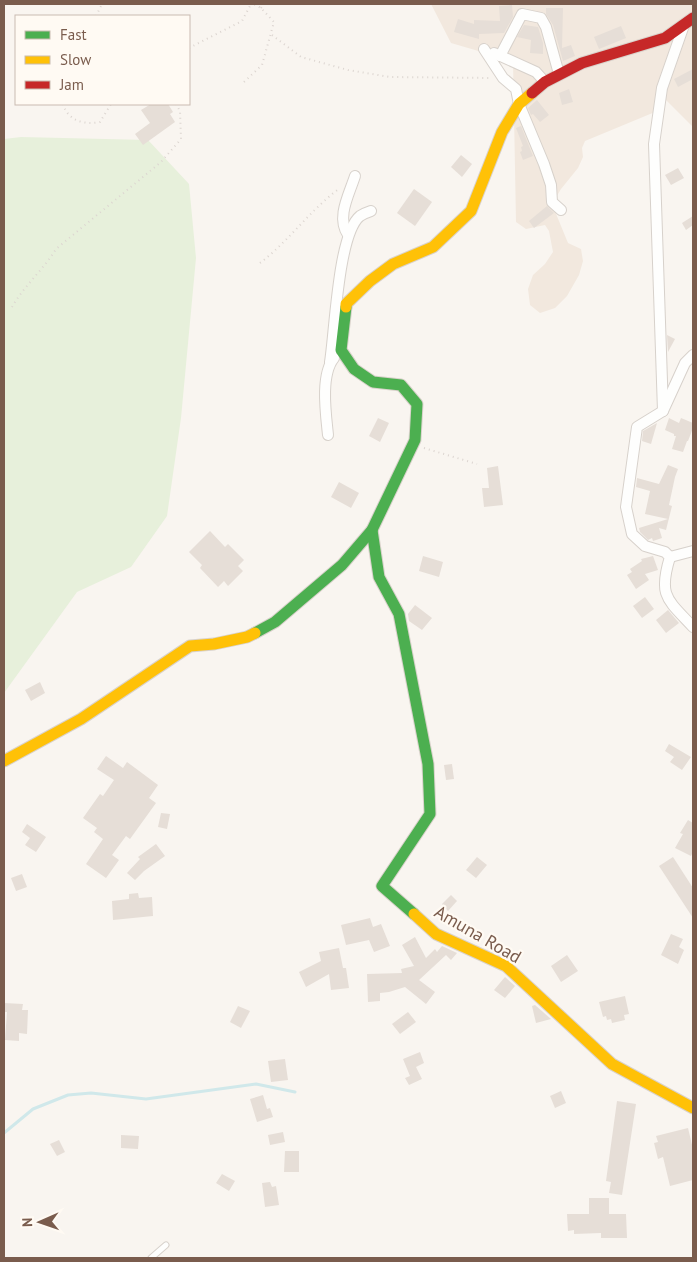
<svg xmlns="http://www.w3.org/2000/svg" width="697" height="1262" font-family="'PT Sans',sans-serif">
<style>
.residential{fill:#f2e8de}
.green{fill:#e7f0db}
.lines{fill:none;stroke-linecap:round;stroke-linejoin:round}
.stream{stroke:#d0e8ea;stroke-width:3}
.building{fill:#e6ded7}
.lane-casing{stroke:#d7d1cb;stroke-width:7}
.street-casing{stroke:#d7d1cb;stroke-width:12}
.fast-casing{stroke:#d9d2cb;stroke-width:13}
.slow-casing{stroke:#d9d2cb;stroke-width:13}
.jam-casing{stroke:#d9d2cb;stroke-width:13}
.path{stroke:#dcd5d0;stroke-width:2;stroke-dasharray:1 4;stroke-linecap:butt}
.lane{stroke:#fefefd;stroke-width:5}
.street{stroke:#fefefd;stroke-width:10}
.fast{stroke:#4caf50;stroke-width:11}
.slow{stroke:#ffc107;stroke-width:11}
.jam{stroke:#c62828;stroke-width:11}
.labels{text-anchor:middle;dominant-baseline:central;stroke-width:4.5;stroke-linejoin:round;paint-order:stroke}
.street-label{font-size:18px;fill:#7a5c4d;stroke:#fffaf3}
</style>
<rect width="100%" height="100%" fill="#f9f5f0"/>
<polygon class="residential" points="431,4 693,4 693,127 661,95 655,112 585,141 582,148 583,157 578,168 561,189 552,204 568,243 581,249 583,261 579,275 567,296 555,308 540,313 530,305 528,289 533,275 545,264 553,252 549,231 545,225 526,229 516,222 513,61 451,43"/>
<polygon class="green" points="21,137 148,140 189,184 196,258 181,418 167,516 131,567 77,592 4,693 4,139"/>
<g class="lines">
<polyline class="stream" points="4,1133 33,1109 68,1095 91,1093 146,1099 256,1084 295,1092"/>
</g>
<g class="building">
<polygon points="512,5 513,17 504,33 479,34 479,39 454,32 458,19 474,24 474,20 500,21 499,6"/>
<polygon points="546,8 563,8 562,48 571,45 575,56 563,61 553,25 546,14"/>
<polygon points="524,25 538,27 543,43 543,54 530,53 531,40 517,37"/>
<polygon points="621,26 626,38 599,49 594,37"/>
<polygon points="693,69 693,79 678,87 674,79"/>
<polygon points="569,89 573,102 562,105 559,93"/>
<polygon points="537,100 549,115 540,122 533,114 531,115 528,108"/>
<polygon points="151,104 168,104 173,112 170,114 175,122 143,145 135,134 150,123 141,110"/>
<polygon points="521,126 533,156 523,160 520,152 522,151 521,147 523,146 516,128"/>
<polygon points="461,155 472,164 462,177 451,167"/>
<polygon points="678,168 684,178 671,185 665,175"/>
<polygon points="414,189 432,202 415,226 397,213"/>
<polygon points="547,206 554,213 534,228 529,221"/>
<polygon points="693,216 693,225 686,230 682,223"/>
<polygon points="667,335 675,339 668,352"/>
<polygon points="378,418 389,423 380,442 369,436"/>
<polygon points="669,418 679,423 681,418 693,423 693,428 688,441 687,441 683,452 672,449 676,436 674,436 674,434 665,430"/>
<polygon points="657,423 651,444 642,441 643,431"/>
<polygon points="668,465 678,469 675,477 669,505 672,506 666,530 659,528 662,538 653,541 652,538 648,540 640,532 639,528 668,519 645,514 650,491 636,487 637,478 659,484"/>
<polygon points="498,466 503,505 484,507 482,488 489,488 487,468"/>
<polygon points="339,482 359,493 351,508 331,497"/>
<polygon points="210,531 225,547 228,544 244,560 238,566 243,571 228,586 224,581 218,587 200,568 202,565 189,552"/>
<polygon points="423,556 443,562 439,577 419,571"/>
<polygon points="653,556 658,570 645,574 649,580 636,589 627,575 632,572 630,569 642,561 641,559"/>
<polygon points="645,597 654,609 642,618 633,606"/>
<polygon points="415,605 432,618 422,630 409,621 408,614"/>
<polygon points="668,610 679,623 666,633 656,620"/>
<polygon points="40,682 45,693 31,701 25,690"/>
<polygon points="669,744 691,757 682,770 670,762 674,757 665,751"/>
<polygon points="106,756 123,768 127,762 158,785 149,798 156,803 130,839 126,836 112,855 119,860 106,878 86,864 103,839 94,832 97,828 83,818 100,794 103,796 114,780 97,769"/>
<polygon points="452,764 454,779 446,780 444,765"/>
<polygon points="161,813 170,814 167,829 158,827"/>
<polygon points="688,820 693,823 693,852 691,856 675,848 683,834 680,833"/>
<polygon points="27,824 46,837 36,852 25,845 30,838 22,832"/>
<polygon points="156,844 165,856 144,871 135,880 127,873 140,859 138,857"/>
<polygon points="477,857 487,865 476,878 466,870"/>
<polygon points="673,857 693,888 693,918 659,866"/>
<polygon points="22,874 27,887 16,891 11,878"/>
<polygon points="138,893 139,898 152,897 153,916 113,920 112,901 129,899 129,894"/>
<polygon points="451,895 457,901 448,911 442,904"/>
<polygon points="370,918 373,927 381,924 390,946 374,952 369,940 346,945 341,925"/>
<polygon points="671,934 683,939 679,947 684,950 678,964 661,955"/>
<polygon points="415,937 426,958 435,949 437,952 442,946 457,953 451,960 446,955 419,980 435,992 426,1004 405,987 389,992 380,993 380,1001 368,1002 367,974 402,973 401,969 414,966 402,945"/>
<polygon points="339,948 343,968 346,968 349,988 331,990 329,974 306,987 299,972 321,961 319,952"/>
<polygon points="567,955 578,971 561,982 551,966"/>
<polygon points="505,977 515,986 505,998 494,990"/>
<polygon points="625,996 629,1014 624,1015 625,1020 612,1023 611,1019 607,1020 606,1016 603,1017 599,1002"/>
<polygon points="4,1003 23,1004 22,1010 28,1010 27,1034 19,1033 19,1041 5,1040 7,1012 4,1012"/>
<polygon points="535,1005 551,1019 536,1023 532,1006"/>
<polygon points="238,1006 250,1011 241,1028 230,1022"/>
<polygon points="408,1012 416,1022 400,1034 392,1024"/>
<polygon points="420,1052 424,1063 416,1067 422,1079 409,1085 405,1078 410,1076 403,1059"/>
<polygon points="285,1059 288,1080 271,1082 268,1061"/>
<polygon points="561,1091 566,1103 555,1108 550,1096"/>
<polygon points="263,1095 267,1109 270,1108 273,1117 257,1122 250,1099"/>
<polygon points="617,1101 636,1104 622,1195 609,1193 611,1182 606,1181"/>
<polygon points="688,1128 693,1149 693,1180 670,1186 663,1157 658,1159 654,1143 658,1142 656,1136"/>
<polygon points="283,1132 285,1142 270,1145 268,1135"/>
<polygon points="121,1135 139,1136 138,1149 121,1148"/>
<polygon points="59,1140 65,1152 57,1156 50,1144"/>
<polygon points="285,1151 299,1151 299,1172 284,1172"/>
<polygon points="222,1174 235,1181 229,1191 216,1183"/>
<polygon points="270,1182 272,1187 276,1186 279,1205 265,1207 262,1183"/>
<polygon points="589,1198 609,1198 609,1214 626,1214 627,1238 601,1238 601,1233 574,1234 574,1230 568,1231 567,1214 589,1214"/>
</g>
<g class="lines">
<defs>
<polyline id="lane" points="151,1258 166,1245"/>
<g id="street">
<polyline points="484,49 503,78 516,89 519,104 544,164 551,185 552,202 561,210"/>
<polyline points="494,53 536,72 545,82"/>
<polyline points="500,56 522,14 541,18 546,27 559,74"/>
<path d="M348 235C336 217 349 195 355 176"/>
<path d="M693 355 685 363 663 411 637 427 626 507 632 534 645 546 665 552 670 557C658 596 667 599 693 627"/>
<path d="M330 362C335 331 338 234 360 216 363 214 368 212 371 211"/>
<polyline points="663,411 654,144 662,88 684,25"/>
<path d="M328 435C326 415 320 375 334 358"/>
<polyline points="670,557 693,551"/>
</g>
<g id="fast">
<polyline points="372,530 379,577 399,614 428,764 430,814 382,886 414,914"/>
<polyline points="255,633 275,622 342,565 372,530 415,440 417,404 401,385 373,382 354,369 341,350 346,307"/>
</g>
<g id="slow">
<polyline points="346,307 346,304 370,281 393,264 433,247 471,211 502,132 519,104 532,93"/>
<polyline points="4,761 81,719 190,646 214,644 247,637 255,633"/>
<polyline points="414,914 436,934 506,966 612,1064 693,1108"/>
</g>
<polyline id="jam" points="532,93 545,82 582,63 665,38 693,18"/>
</defs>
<use href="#lane" class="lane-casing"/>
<use href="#street" class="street-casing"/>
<use href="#fast" class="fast-casing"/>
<use href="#slow" class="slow-casing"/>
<use href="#jam" class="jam-casing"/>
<g class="path">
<polyline points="261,8 264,4"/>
<polyline points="96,16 102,4"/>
<polyline points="272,35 301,57 348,70 390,77 492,78"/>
<polyline points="189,48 242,21 251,4"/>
<polyline points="244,82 262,65 274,22 261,8 254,4"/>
<path d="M63 104C68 121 84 125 100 122L111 104"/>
<path d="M260 263C289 241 310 210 340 188"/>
<path d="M12 307C24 286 43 270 56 249L161 162 181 139 180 111 176 104"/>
<polyline points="424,448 477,464"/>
</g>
<use href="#lane" class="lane"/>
<use href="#street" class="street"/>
<use href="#fast" class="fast"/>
<use href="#slow" class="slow"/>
<use href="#jam" class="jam"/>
</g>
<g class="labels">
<g class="street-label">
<text transform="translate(478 934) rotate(30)">Amuna Road</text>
</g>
</g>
<rect width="697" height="1262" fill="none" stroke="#7a5c4d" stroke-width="10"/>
<rect x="15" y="15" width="175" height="90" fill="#fffaf3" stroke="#cabbb1"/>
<rect x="25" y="31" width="25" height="8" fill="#4caf50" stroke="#cabbb1"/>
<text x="60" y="40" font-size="15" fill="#7a5c4d">Fast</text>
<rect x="25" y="56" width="25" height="8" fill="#ffc107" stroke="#cabbb1"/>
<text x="60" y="65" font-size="15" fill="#7a5c4d">Slow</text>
<rect x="25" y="81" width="25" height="8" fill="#c62828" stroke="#cabbb1"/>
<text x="60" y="90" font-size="15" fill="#7a5c4d">Jam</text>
<g transform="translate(40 1222) rotate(268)" stroke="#fffaf3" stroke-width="4" paint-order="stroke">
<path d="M0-4L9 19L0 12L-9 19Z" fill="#7a5c4d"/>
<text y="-8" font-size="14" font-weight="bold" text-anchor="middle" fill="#7a5c4d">N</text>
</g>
</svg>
